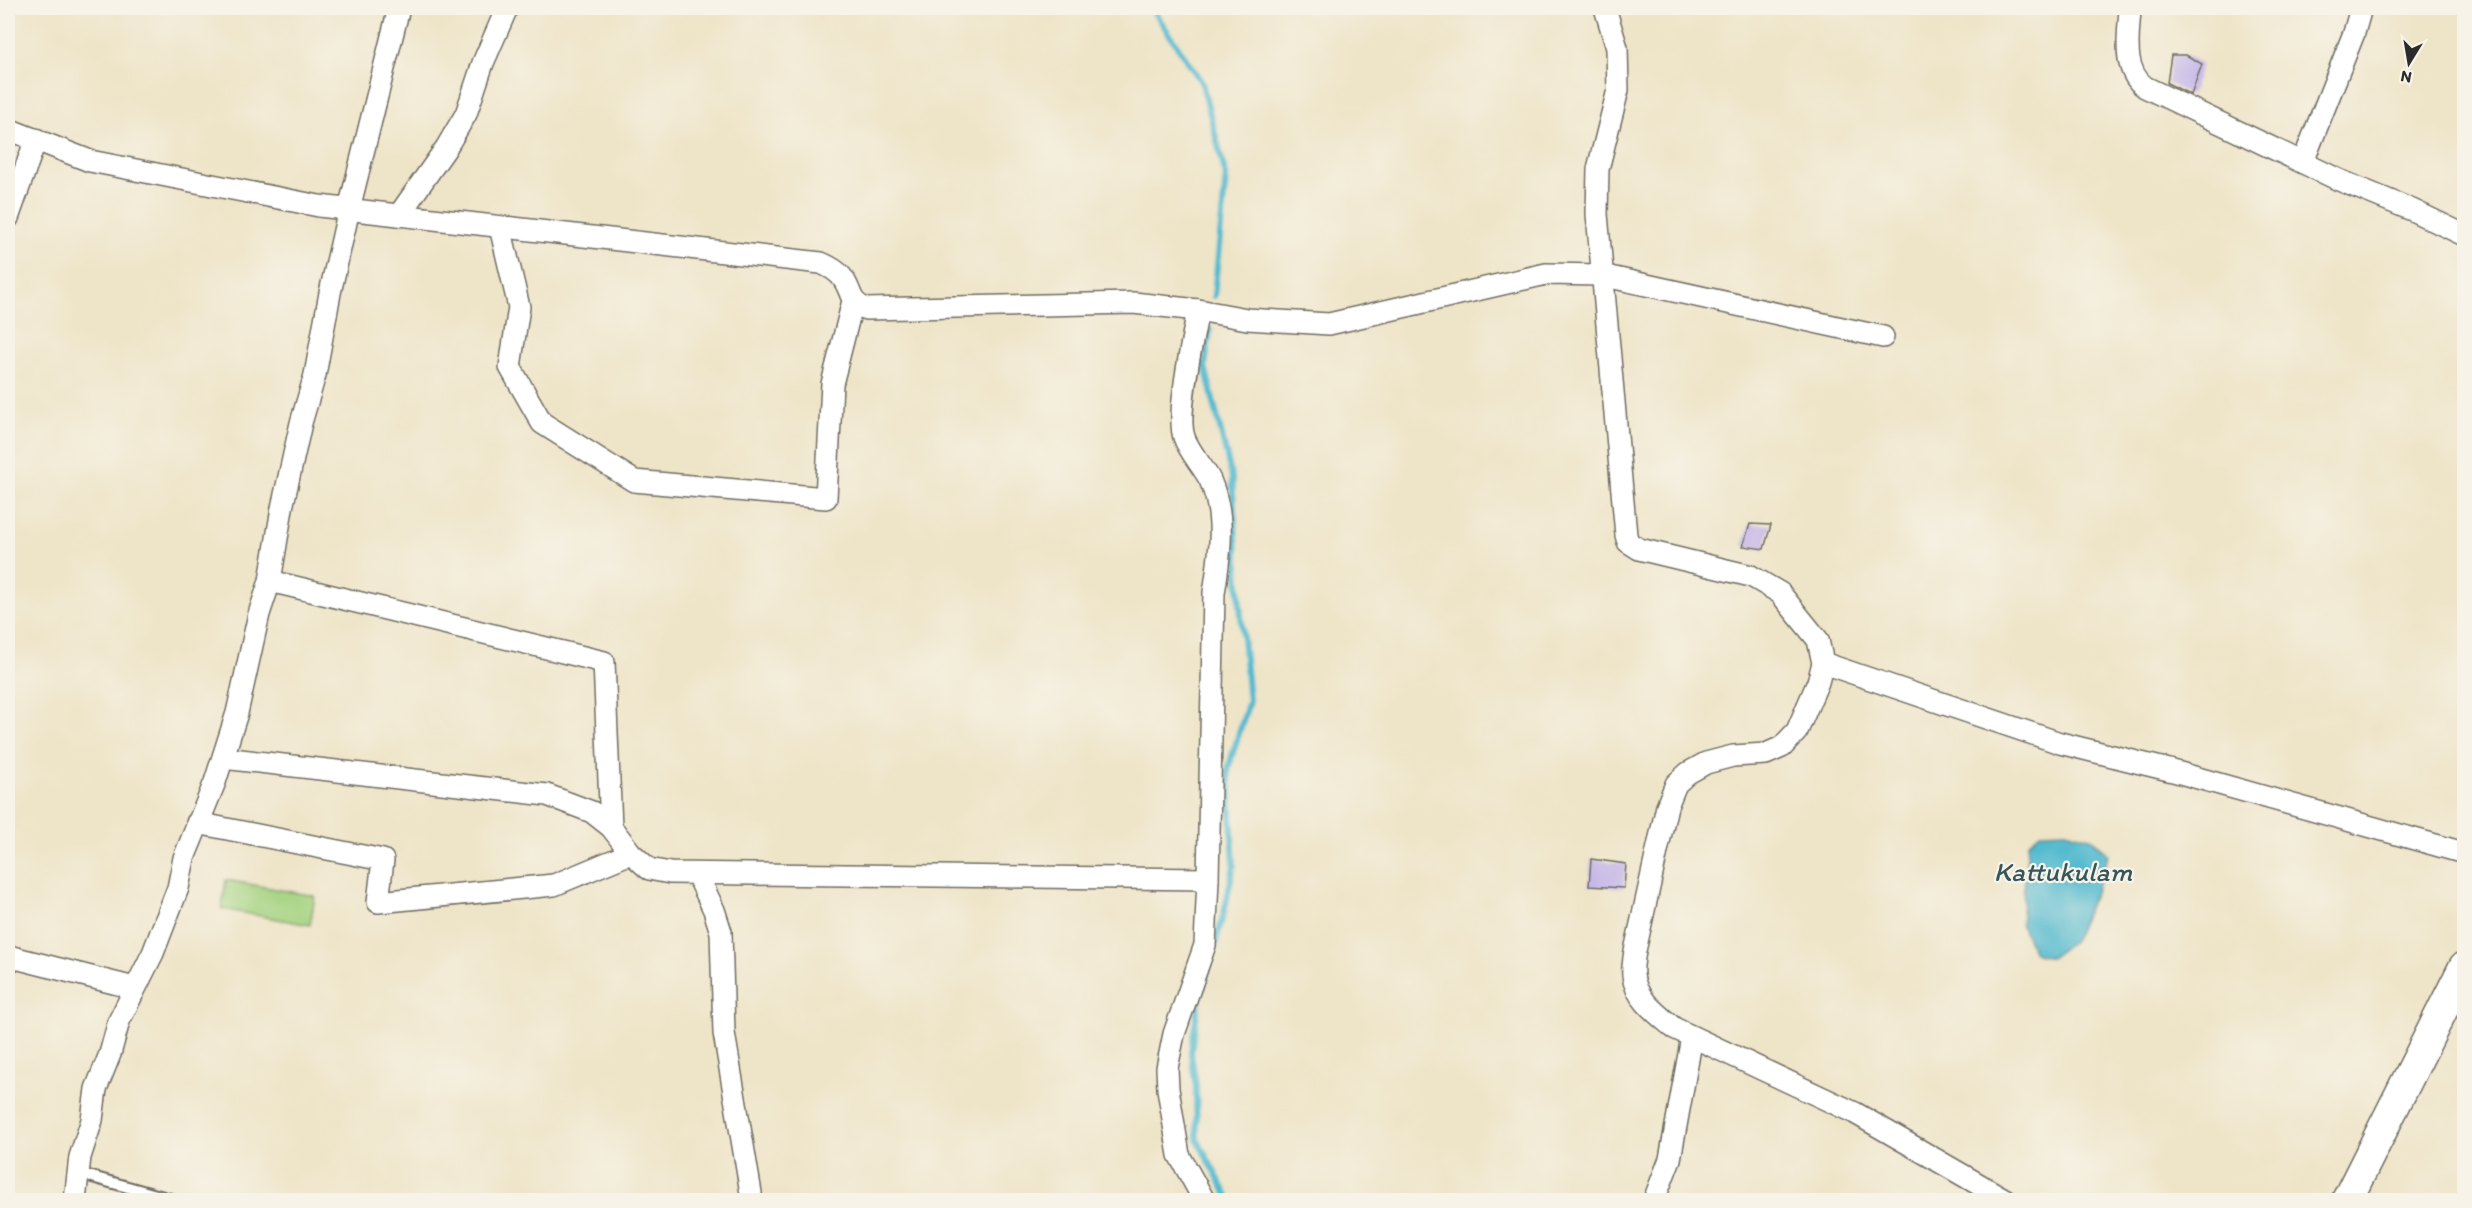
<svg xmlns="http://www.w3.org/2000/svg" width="2472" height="1208" font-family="Itim,sans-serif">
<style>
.green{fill:#a5d381;stroke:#687f56;stroke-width:1.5}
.water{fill:#52bacf;stroke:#3e727d;stroke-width:1.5}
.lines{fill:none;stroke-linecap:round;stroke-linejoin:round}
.stream{stroke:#52bacf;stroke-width:6}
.building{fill:#c6b8e8}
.lane-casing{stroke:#6f6c62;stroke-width:14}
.street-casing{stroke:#6f6c62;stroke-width:24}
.secondary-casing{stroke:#6f6c62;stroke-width:33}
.lane{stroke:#fff;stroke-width:10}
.street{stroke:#fff;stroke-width:21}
.secondary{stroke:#fff;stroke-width:30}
.labels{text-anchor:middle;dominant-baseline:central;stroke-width:4.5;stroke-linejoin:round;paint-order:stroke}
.water-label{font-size:27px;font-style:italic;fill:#37565c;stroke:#f7f3e8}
</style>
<rect width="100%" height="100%" fill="#f7f3e8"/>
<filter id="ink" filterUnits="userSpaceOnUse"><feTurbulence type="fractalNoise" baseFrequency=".0167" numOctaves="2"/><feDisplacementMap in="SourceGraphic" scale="12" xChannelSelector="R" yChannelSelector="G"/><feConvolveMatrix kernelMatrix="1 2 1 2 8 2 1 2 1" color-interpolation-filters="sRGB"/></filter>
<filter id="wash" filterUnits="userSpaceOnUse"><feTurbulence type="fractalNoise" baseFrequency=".008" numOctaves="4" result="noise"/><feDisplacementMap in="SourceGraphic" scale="24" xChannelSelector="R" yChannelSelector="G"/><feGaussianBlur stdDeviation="1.35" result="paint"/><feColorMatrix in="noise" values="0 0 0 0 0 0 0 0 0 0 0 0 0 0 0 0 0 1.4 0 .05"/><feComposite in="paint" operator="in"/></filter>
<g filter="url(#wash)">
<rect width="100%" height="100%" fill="#eee4c7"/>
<polygon class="green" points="226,880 315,896 310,925 222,909"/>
<polygon class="water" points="2066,831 2093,839 2108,854 2104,871 2074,940 2050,958 2034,953 2021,925 2028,843 2040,832"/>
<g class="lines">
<g class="stream">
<polyline points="1152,8 1202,83 1226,176 1214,296"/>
<polyline points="1210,330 1205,366 1232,478 1240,605 1249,701 1228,769 1234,865 1224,912 1198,1004 1191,1053 1196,1086 1197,1139 1230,1200"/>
</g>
</g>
<g id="blocks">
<g class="building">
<polygon points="2171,55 2186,55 2202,64 2191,95 2167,83"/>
<polygon points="1750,524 1771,525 1764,549 1743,546"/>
<polygon points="1591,859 1626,864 1624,888 1589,886"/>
</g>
</g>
</g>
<g filter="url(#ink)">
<use href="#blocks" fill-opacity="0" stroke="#6f6c62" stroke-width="1.5"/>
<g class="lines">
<defs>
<polyline id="lane" points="78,1173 174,1200"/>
<g id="street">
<path d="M1605 8 1617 48 1618 90 1598 169 1597 214 1626 535 1628 542 1639 549 1751 576 1780 593 1818 640 1823 663 1818 682 1797 731 1782 747 1766 754 1733 756 1706 763 1688 773 1676 784 1667 806 1635 951C1634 958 1632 968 1633 975 1635 998 1657 1014 1674 1028L1855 1113 2006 1200"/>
<path d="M2130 8C2129 34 2121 69 2145 87L2339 180 2412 210 2464 235"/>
<path d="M8 129 90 161 319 206 821 263C828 266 836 270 841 276 853 290 847 301 866 309L1133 303 1198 310 1247 319 1329 324 1546 274 1601 275 1883 337"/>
<polyline points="2303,162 2354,33 2361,8"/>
<polyline points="399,215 446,148 466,114 483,63 507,8"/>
<polyline points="8,218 36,139"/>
<polyline points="500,227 519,307 510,367 542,423 634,481 826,498 832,384 853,301"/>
<polyline points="270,581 604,662 611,827"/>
<polyline points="1823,663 2060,743 2173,771 2464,853"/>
<path d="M223 758 547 795 592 812 611 827 631 853 649 869 670 873 1208 879 1214 593C1220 555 1226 516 1210 480 1203 466 1189 452 1184 437 1176 414 1193 338 1198 310"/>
<polyline points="197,823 383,860 378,902 554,885 631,853"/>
<polyline points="697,874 714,910 721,932 724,1033 751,1193 750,1200"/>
<polyline points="8,956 134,988"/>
<polyline points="75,1200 80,1157 92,1120 96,1089 110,1054 119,1021 153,953 178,888 184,858 215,782 237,713 259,614 270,581 282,508 301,423 315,375 330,293 349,209 399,8"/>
<polyline points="1204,1200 1179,1155 1168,1089 1167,1068 1174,1034 1205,945 1208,879"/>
<polyline points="1654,1200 1670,1159 1692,1037"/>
</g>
<polyline id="secondary" points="2347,1200 2464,967"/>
</defs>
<use href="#lane" class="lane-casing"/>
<use href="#street" class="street-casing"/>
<use href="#secondary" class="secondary-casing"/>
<use href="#lane" class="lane"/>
<use href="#street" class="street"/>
<use href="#secondary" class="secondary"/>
</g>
</g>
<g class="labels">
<g class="water-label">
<text x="2063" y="871">Kattukulam</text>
</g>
</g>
<rect width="2472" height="1208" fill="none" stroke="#f7f3e8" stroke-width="30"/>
<g transform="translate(2409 63) rotate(191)" stroke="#f7f3e8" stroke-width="4.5" paint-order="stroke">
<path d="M0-4.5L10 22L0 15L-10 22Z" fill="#2b2b2b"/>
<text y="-9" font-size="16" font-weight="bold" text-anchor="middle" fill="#2b2b2b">N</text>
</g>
</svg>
